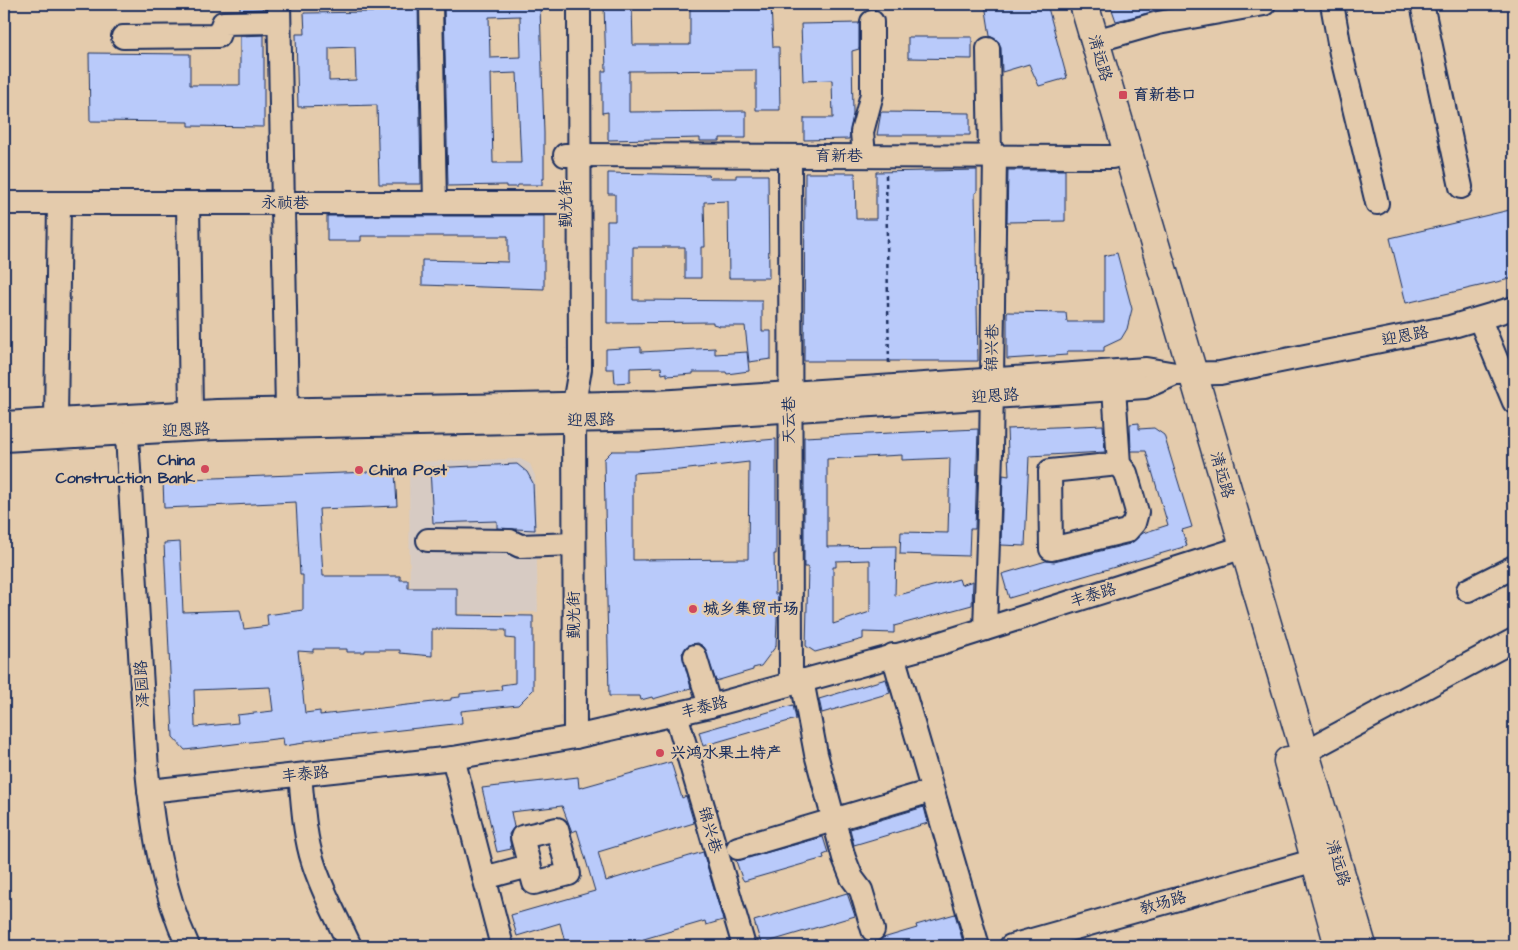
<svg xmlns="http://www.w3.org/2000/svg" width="1518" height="950" font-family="'Architects Daughter','LXGW WenKai TC',sans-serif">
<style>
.built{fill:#d7cbc3}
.building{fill:#b9cafa;stroke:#1b2f5e;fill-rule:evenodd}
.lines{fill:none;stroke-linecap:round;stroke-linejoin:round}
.minor-casing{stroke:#1b2f5e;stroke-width:26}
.major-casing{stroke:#1b2f5e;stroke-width:31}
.path{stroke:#1b2f5e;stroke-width:2.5;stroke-dasharray:4 4;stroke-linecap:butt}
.minor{stroke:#e4cbac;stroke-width:22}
.major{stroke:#e4cbac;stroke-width:28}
.poi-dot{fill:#d1495b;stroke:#e4cbac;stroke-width:2}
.labels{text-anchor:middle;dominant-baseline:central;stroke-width:4.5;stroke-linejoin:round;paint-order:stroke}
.street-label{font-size:16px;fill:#1b2f5e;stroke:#e4cbac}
.poi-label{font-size:16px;font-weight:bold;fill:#1b2f5e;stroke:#e4cbac;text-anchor:start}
</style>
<rect width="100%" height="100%" fill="#e4cbac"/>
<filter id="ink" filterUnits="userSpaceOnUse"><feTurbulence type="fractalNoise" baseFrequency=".02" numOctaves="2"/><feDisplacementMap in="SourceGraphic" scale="10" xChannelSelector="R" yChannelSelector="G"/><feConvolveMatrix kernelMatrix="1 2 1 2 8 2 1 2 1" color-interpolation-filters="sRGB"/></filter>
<g filter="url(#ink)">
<polygon class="built" points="520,459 530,464 535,476 538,612 410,613 409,462"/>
<g class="building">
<polygon points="240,4 263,4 263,9 240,10"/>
<path d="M373 4H418L421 184H379L377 105 298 107 296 34H305L304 13 373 12ZM355 47 356 80 329 81V48Z"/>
<path d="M444 4H533V6H540L544 133V179H542V185H518L517 187H506V185L448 186ZM520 16 521 57 490 58 489 17ZM517 73 521 163H493L491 74Z"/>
<polygon points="604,4 632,4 633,45 690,45 690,4 771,4 773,47 779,47 780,110 756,110 756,70 629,71 629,112 746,111 746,138 720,138 720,141 700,141 700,138 608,140 608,112 602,113 602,71 606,71"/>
<polygon points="985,4 1047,4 1067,78 1039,86 1029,64 1002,72 1001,48 999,42 990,36"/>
<polygon points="1110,4 1172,4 1172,7 1116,21"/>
<polygon points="859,23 859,49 852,51 853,114 849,139 804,140 804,118 833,118 832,80 803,81 801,24"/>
<polygon points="264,35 264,127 189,126 189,122 90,121 89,53 190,54 190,85 240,85 240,36"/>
<polygon points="908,37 972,37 972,59 908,58"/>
<polygon points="881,112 970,113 970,135 877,135"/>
<polygon points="977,170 977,192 975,193 978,361 804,361 805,173 855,173 856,219 876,219 876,172"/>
<polygon points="1008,170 1065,170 1065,221 1007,222"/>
<polygon points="608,173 709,175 710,178 736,178 736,175 768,175 769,278 729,278 728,201 704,202 705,247 701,247 701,278 685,278 685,247 633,247 633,300 762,301 762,331 771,331 771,359 749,362 745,326 720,326 713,324 713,322 607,323 607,221 615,221 615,194 608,194"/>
<polygon points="1514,209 1514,278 1406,303 1390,238"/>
<polygon points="327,216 544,216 544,289 422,285 422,260 508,262 508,236 361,236 361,241 327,241"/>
<polygon points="1117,253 1132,309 1127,329 1121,339 1104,347 1104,351 1067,351 1067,355 1007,359 1007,312 1066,313 1067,322 1104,322 1104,256"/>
<polygon points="641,347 641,352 715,348 715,354 747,352 749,371 727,374 726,372 693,372 693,374 667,376 667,373 662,374 661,367 630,368 630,382 615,383 614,369 606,369 606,349"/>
<polygon points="1139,423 1139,429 1154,428 1164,435 1192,527 1182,530 1187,546 1009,598 1002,574 1046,561 1054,562 1130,544 1143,533 1168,525 1146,451 1131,451 1130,424"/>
<polygon points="1103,425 1105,452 1029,456 1025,546 1001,545 1003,475 1009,476 1007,429"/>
<path d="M978 429 975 529H970L969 556 900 554 901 532 948 533 950 458 902 460V455L827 459V547L896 546 895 596 959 579 961 585 973 581 972 605 894 626V633L863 632V639L815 652 806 646 808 567H804V437ZM870 560V612L833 624V567H836V561Z"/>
<path d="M776 439V554H774L775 594H778L776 646 761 666 753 668V670L716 681 704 647 698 643 691 644 682 653 691 688 653 699 652 697 641 700 640 696H609L604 459 612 451H638ZM749 462 748 559 633 560V473L680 470Z"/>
<polygon points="517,464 527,472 533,483 535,530 497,528 497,521 433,523 430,468"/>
<path d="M395 471 397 506 319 509 323 576H400V580H408V588H457V615L533 616V690L518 705 461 711 462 723 304 741V743L284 746 283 738 185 750 173 737 164 543 180 542 183 612 240 610 244 629 268 626 267 615 303 610V575H300L296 502 164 508 163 480ZM432 629 506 630V638L515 639V683L501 685 502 690 460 694V697L451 698V700L320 715V711L305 713 298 651 313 652V649H347V652H365V650H400V653L432 656ZM270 687 273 711 237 715 238 723 195 727 194 690Z"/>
<polygon points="886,679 890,693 822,713 819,699"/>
<polygon points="793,705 796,719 703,746 699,732"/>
<polygon points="671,762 682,798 686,796 694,823 598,852 606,881 703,852 723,920 706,925 705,921 620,946 566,946 560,923 517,936 511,915 595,891 577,830 572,832 562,806 511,812 514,827 509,834 511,849 497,852 482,788 578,777 579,788"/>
<polygon points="924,807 928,823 854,845 850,829"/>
<polygon points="823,837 828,853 823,855 824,858 744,881 742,878 736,861"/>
<polygon points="847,893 855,916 761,944 754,921"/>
<polygon points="955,914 963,942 947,946 866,946 866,943 877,942 883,938 917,928 916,925"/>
</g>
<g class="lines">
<defs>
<g id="minor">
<polyline points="279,4 287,409"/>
<polyline points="431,4 435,203"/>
<polyline points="1332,4 1341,54 1377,203"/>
<polyline points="1422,4 1461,187"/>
<polyline points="123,37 218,36 223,23 279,22"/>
<polyline points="1095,41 1158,23 1264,4"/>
<polyline points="988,49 990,157"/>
<polyline points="565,155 1112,157"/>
<polyline points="790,156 791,683"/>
<polyline points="864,156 862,132 872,94 872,22"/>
<polyline points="4,203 566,203"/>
<polyline points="188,203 191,412"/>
<polyline points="1480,320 1514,402"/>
<polyline points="1114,388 1119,464 1126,473 1137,512 1134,523 1127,531 1051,549 1050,471 1119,464"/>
<path d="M126 419 147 770C153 832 162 889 188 946"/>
<polyline points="56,420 59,203"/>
<polyline points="4,423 217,411 658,402 1146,369 1176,374 1220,373 1450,327 1514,308"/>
<polyline points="4,440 218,428 659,419 1145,387 1175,374"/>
<polyline points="428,540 510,541 520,546 574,544"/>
<polyline points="1468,590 1514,567"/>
<polyline points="985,629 991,453 995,157"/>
<polyline points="893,655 978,946"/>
<polyline points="695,656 710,706"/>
<polyline points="802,680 816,754 844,858 852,878 861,890 873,930"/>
<polyline points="676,714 744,946"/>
<polyline points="575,737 574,404 580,369 579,4"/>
<polyline points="1305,752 1514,640"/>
<polyline points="453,758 502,946"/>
<path d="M300 775C303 804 304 834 313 862 322 891 337 918 350 946"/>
<polyline points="149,791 453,758 575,737 710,706 938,644 1244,547"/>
<polygon points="557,829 569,874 534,883 522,837"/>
<polyline points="738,848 918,795"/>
<polyline points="484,878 529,866"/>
<polyline points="1011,946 1316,860"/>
</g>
<g id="major">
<polyline points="1084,4 1362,946"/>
<polyline points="1288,761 1339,946"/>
</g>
</defs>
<use href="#minor" class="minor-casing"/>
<use href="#major" class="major-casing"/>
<polyline class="path" points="886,175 889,367"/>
<use href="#minor" class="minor"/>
<use href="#major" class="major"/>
</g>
</g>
<g class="poi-dot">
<rect x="1118" y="90" width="10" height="10" rx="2.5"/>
<circle cx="205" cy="469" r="5"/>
<circle cx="359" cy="470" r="5"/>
<circle cx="693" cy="609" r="5"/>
<circle cx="660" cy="753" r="5"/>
</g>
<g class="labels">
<g class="street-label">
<text transform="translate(1100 58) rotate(74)">清远路</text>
<text x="839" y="156">育新巷</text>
<text x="285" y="203">永祯巷</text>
<text transform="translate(566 204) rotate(-90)">觐光街</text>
<text transform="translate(1405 336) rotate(-11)">迎恩路</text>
<text transform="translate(992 348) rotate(-89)">锦兴巷</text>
<text transform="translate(995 396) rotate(-4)">迎恩路</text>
<text transform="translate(591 420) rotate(-1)">迎恩路</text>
<text transform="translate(789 420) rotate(-90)">天云巷</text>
<text transform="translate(186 430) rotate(-3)">迎恩路</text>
<text transform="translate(1222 475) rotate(74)">清远路</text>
<text transform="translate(1093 595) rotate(-17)">丰泰路</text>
<text transform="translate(574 615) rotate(-90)">觐光街</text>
<text transform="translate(142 684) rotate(-93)">泽园路</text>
<text transform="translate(704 707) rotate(-14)">丰泰路</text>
<text transform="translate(305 774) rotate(-6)">丰泰路</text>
<text transform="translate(710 830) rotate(74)">锦兴巷</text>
<text transform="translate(1338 863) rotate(73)">清远路</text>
<text transform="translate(1163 903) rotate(-16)">教场路</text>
</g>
<g class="poi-label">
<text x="1133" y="95">育新巷口</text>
<text x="195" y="460" text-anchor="end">China<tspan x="195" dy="18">Construction Bank</tspan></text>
<text x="369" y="470">China Post</text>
<text x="703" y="609">城乡集贸市场</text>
<text x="670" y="753">兴鸿水果土特产</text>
</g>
</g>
<rect width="1518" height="950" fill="none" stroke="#e4cbac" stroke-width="20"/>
<rect x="10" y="10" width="1498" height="930" fill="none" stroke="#1b2f5e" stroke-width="2" filter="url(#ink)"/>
</svg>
